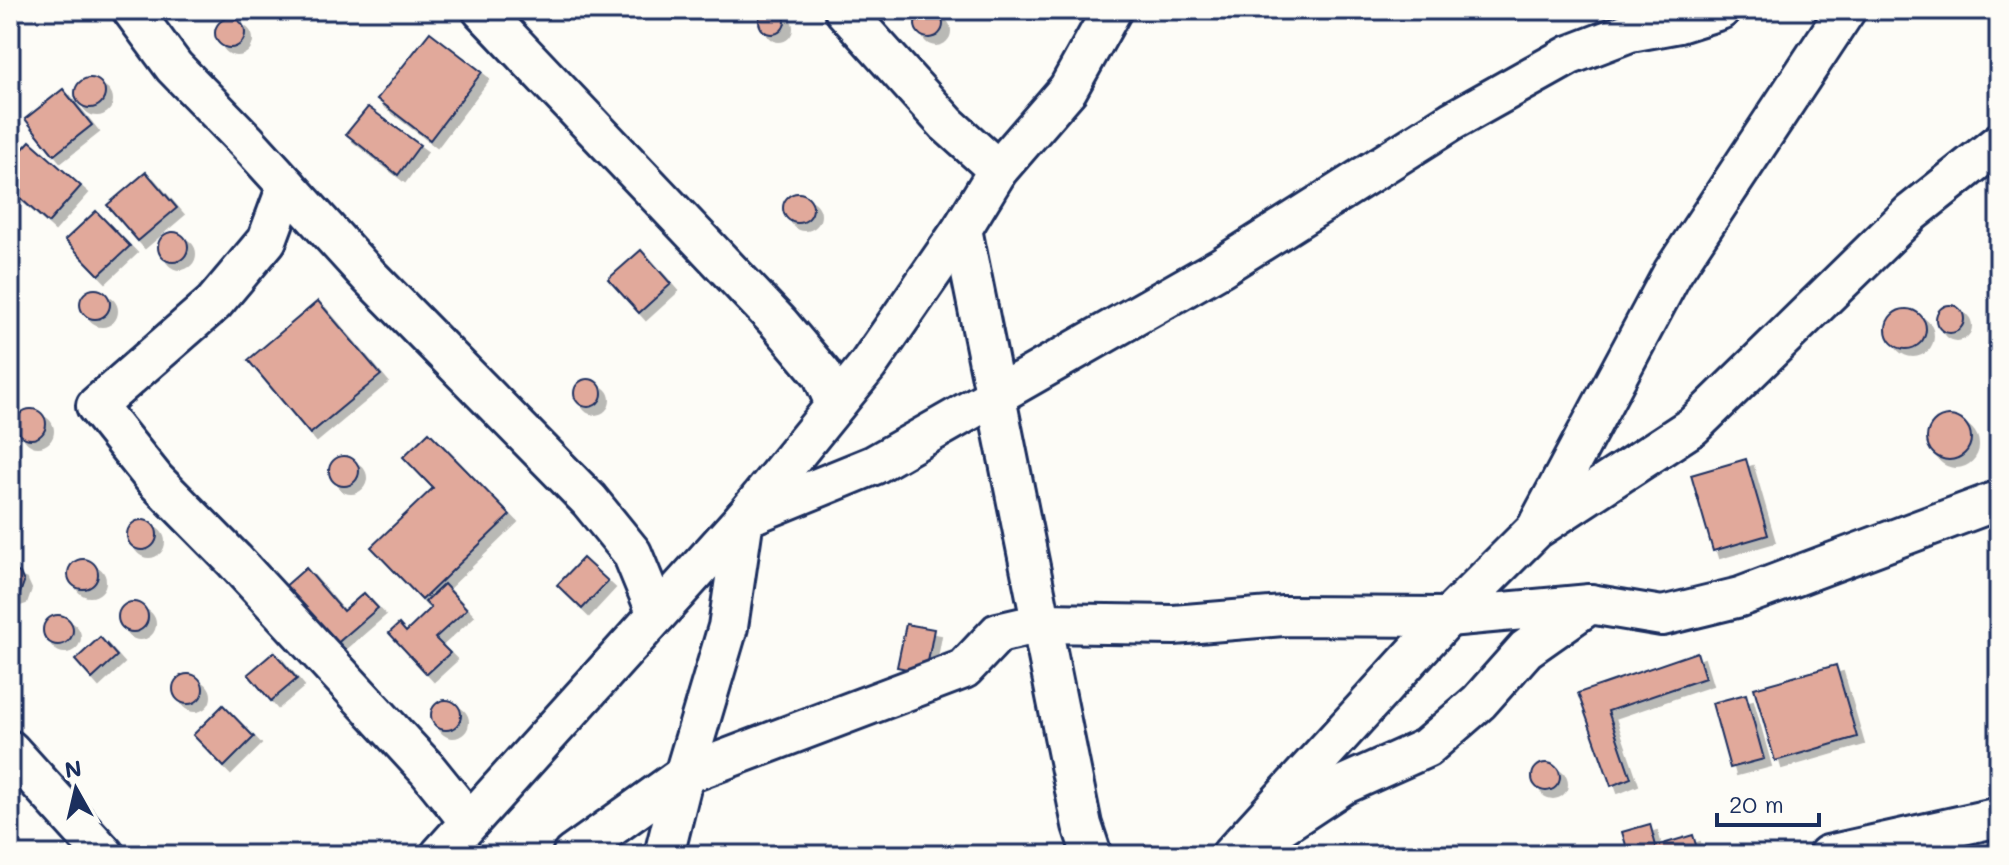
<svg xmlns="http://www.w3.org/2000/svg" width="2009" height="865" font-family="Mali,sans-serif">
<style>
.building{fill:#e1a99b;stroke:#1b2f5e;stroke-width:2;filter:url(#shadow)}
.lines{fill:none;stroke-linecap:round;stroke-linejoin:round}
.street-casing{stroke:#1b2f5e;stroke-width:44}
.street{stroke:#fdfcf7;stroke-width:38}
</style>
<defs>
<filter id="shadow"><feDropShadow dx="7" dy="7" stdDeviation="0" flood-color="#0004"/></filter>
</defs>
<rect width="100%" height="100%" fill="#fdfcf7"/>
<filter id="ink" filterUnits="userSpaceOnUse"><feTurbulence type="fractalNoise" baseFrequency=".0125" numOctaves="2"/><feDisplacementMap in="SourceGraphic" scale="16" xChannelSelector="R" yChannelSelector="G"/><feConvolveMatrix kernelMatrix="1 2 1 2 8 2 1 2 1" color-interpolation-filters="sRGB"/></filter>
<g filter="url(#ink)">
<g class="building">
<circle cx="772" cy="21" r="13"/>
<circle cx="929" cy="24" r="14"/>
<circle cx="230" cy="33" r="15"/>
<polygon points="430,32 482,72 430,140 377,99"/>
<circle cx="90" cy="93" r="15"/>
<polygon points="63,89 92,125 54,155 25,119"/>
<polygon points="368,107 420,145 398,175 346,134"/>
<polygon points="30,141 81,186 48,223 10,189 10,163"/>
<polygon points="146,172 177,208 138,241 107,205"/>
<circle cx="798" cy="208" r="15"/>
<polygon points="96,211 130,246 99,275 65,240"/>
<circle cx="173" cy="247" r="15"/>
<polygon points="641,250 671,284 639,313 608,279"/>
<circle cx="95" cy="304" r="15"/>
<polygon points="318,301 381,375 310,434 248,360"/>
<circle cx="1950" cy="319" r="14"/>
<circle cx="1906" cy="329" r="20"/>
<circle cx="588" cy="393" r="14"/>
<circle cx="31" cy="424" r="15"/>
<circle cx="1949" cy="438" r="22"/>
<polygon points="429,432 510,515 422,600 371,547 433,488 403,457"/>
<circle cx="344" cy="471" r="15"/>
<polygon points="1746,459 1768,535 1713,551 1691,475"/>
<circle cx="142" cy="535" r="15"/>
<polygon points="583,558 608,581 582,609 557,585"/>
<circle cx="83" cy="574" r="15"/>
<polygon points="306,568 343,611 364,593 378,608 334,646 283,588"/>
<polygon points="10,569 20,573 24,582 19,596 10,599"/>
<polygon points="444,584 467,609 435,638 450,653 427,674 389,633 399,624 406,632 431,608 425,602"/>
<circle cx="133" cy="617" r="15"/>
<circle cx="58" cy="630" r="15"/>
<polygon points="906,624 934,629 926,673 897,667"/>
<polygon points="100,637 117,656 92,679 75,660"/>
<polygon points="274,652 297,679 271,701 248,674"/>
<polygon points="1697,652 1705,678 1608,711 1631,778 1611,786 1578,693"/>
<polygon points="1836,665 1857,737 1775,761 1754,688"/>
<circle cx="188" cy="689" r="15"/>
<polygon points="1746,694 1764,759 1730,768 1712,703"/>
<circle cx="446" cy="715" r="15"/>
<polygon points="223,705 254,737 224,767 193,735"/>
<circle cx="1546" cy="777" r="14"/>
<polygon points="1650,824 1656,846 1693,835 1699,855 1629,855 1622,832"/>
</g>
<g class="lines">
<defs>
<g id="street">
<polyline points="132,10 174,67 247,142 369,276 589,500 632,553 657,614"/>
<polyline points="482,10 779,323 822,374 835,404"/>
<polyline points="844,10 947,124 998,170"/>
<polyline points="287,186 267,240 214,303 96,406 155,480 234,560 427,769 469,821"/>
<polyline points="962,229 1082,825 1092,855"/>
<polyline points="1539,523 1673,272 1846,10"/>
<polyline points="10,750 105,855"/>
<polyline points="1269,834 1343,785 1426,748 1479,702 1526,649 1590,604 1662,616 1740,597 1999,500"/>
<polyline points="440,855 744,518 868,365 962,229 998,170 1068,89 1112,10"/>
<polyline points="572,855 684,775 964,669 998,633 1041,623 1174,625 1283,616 1448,617 1590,604"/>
<polyline points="664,855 684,775 728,627 744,518 874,465 1221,267 1452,121 1570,55 1630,32 1679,23 1720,10"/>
<polyline points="1231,855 1448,617 1536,529 1693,426 1911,213 1999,143"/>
<polyline points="1828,855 1999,817"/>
</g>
</defs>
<use href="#street" class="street-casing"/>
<use href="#street" class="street"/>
</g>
</g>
<rect width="2009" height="865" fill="none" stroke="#fdfcf7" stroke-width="40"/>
<rect x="20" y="20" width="1969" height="825" fill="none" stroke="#1b2f5e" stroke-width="3" filter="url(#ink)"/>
<g transform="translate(76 789) rotate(352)" stroke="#fdfcf7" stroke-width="6" paint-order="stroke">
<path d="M0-6L14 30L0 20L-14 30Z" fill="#1b2f5e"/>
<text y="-12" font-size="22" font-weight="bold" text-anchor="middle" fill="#1b2f5e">N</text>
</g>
<path d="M1717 813v12h102v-12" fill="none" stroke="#1b2f5e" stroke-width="4"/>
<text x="1729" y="813" font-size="24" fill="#1b2f5e" stroke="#fdfcf7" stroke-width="6" paint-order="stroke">20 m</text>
</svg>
